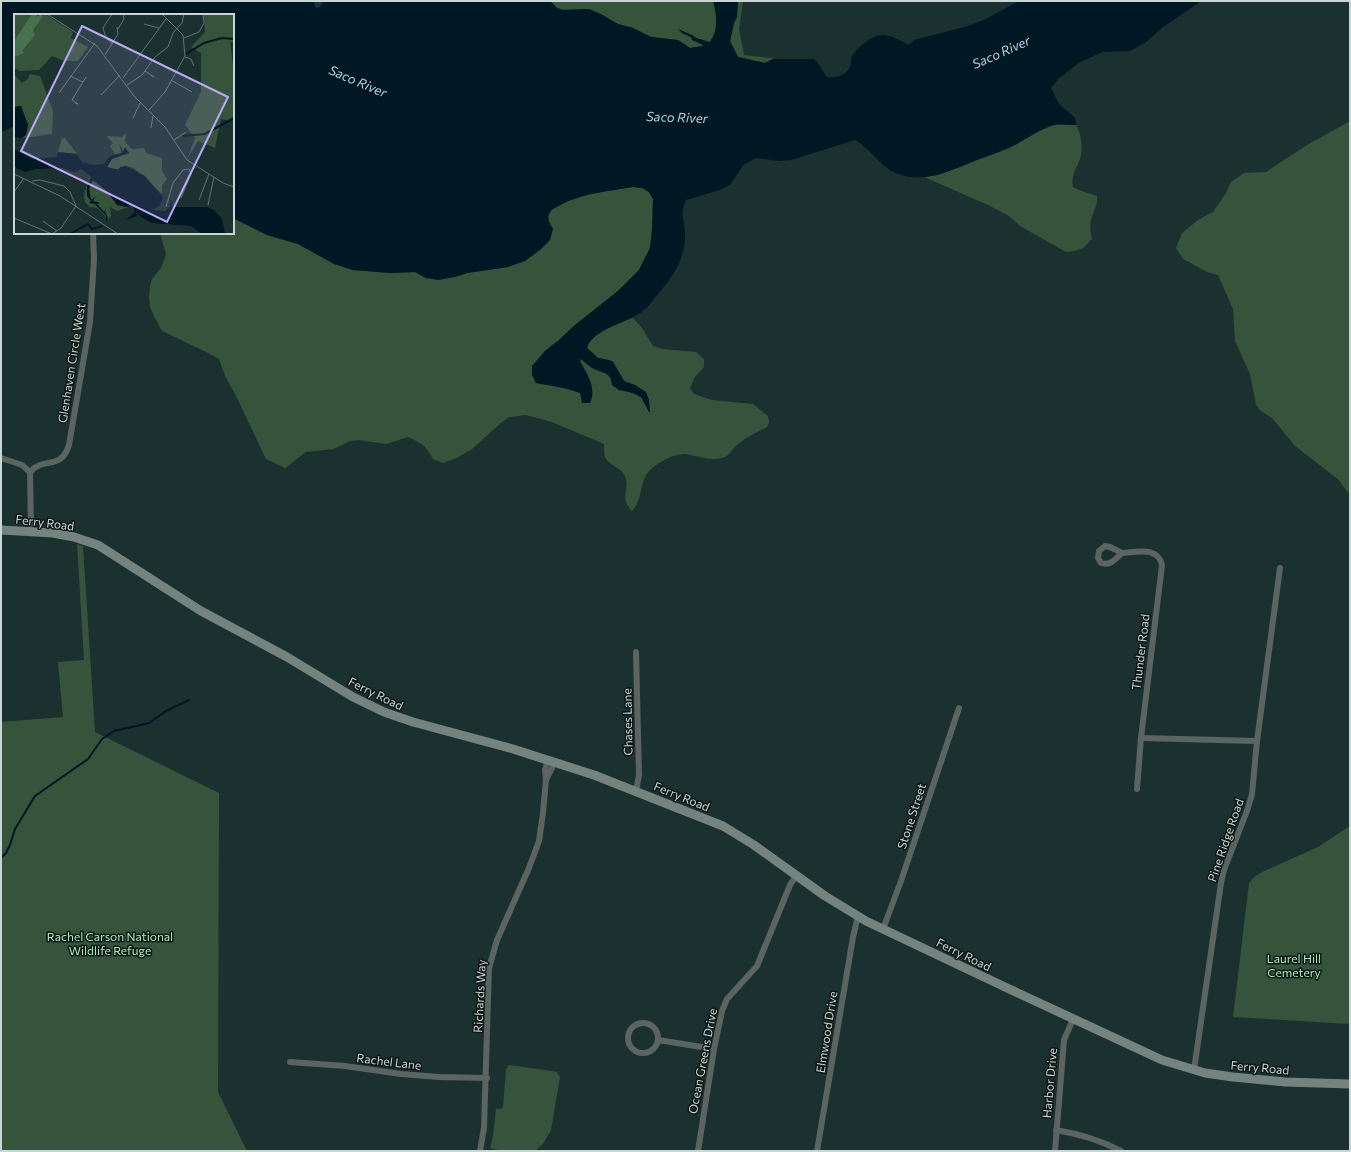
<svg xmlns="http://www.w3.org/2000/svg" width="1351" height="1152" font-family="Commissioner,sans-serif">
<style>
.green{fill:#36533c}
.water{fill:#001724}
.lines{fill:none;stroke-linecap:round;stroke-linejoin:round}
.stream{stroke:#001724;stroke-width:2}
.street{stroke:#5b6460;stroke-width:6}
.secondary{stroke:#74837d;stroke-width:9}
.labels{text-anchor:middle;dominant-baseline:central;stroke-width:3;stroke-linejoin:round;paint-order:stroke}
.street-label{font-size:12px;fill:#cad6d5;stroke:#0d1716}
.park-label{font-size:12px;fill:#abeeb8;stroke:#0d1716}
.water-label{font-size:13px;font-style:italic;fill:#97d6f8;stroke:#0d1716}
.inset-river{fill:none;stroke:#001724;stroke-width:2}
.inset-road{fill:none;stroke:#617372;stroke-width:1}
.view{fill:#bbaaf6;fill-opacity:0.15;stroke:#bbaaf6;stroke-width:2}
.inset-edge{fill:none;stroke:#cad6d5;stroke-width:2}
</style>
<rect width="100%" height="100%" fill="#1b3130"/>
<g class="green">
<path d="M550 1H713C717 14 718 30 710 42H708L696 38 692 35 678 31 691 37 693 40 703 45V46L690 48 678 40 651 37 633 28 618 24 589 9 563 10 557 8Z"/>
<polygon points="738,1 743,1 739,29 744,55 772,58 773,59 765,63 738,57 730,41 734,23 737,17"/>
<polygon points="1350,121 1350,494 1345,489 1339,480 1295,446 1273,419 1260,410 1256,405 1250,374 1235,341 1233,309 1218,275 1207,272 1183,259 1176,248 1182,233 1198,220 1213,212 1226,193 1231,182 1244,173 1266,172 1307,145"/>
<path d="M1056 124 1064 125H1076C1081 134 1083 145 1081 156 1078 166 1070 176 1073 187L1079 190 1097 196C1098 204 1095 207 1093 214 1089 223 1090 230 1092 239L1083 248 1075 251 1066 252 1020 226 1009 216 988 205 924 177 938 175 1011 146 1037 132Z"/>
<path d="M633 187 642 188 649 192 653 199 652 230 650 248 639 270 618 291 575 325 559 340 545 351 535 383 558 386 580 393 592 386 580 361 581 359C584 362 587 365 591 367 601 374 610 370 612 385L641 397 649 412 635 385 624 381 613 362 609 360 598 358 587 348C590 334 620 322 633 318L642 328 653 346 663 349 696 352 704 359V367L695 377 690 388 694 394 712 400 753 404 768 416 769 422 767 427C757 432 747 437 738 444 732 449 730 456 722 458 710 461 698 456 686 454 674 453 659 462 650 470 639 481 643 500 632 511 618 497 631 490 625 476 621 467 609 466 605 457 604 454 604 448 604 444L552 422 526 415 509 417 501 423 472 449 457 458 443 463 433 459C426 446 422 443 408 437L386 444 359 440 350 441 334 449 306 452 285 468 266 459 237 398 225 376 219 359 208 353 162 331 156 320 150 307 149 298 150 286 152 279 161 268 166 254 160 233H233V218L267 235 298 244 320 256 353 270 391 273 415 272 426 278 455 277 467 273 508 267 553 229C550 225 547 220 549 215 554 198 617 189 633 187Z"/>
<polygon points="77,544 83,546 95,732 219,793 218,1092 247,1151 1,1151 1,722 63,717 58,662 84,660"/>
<polygon points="1350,826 1350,1024 1233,1017 1249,883 1254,877 1262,872 1318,847"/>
<polygon points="509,1065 552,1071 557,1072 560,1077 551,1130 543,1144 535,1151 502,1151 490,1148 493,1135 496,1109 501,1109 503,1107 506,1069"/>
</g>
<path class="water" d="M1 1H314L315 7 319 8 324 1H550L557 8 563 10 589 9 601 14 618 24 633 28 651 37 678 40 690 48 703 46V45L692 40 691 37 682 33 678 29 692 35 696 38 710 42C719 30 717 15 713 1H738L737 17 734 23 730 41 738 57 765 63 773 59H814L818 63 827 77C836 78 848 75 851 65 851 62 851 59 852 56 857 48 872 35 882 35 891 35 901 41 909 45L914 40 968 26 984 20 1019 1H1201L1163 27 1146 42 1130 51 1103 52 1080 62 1058 79 1051 88 1059 104 1075 118 1076 125C1070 125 1059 124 1054 125 1039 129 1026 140 1011 147 1000 152 988 156 977 160 952 170 925 184 898 174 880 167 871 149 855 140L791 160 779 161 756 158 743 165 731 184 720 190 686 200C679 215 685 220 685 235 685 260 673 276 658 294 653 300 649 306 644 310 630 323 592 328 587 348L598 358 609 360 613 362 624 381 635 385 646 392 649 400 650 412H649L641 397 634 393 619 390 612 385 611 378 607 374 592 368 581 359 580 361C587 374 597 388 590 403H582L580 393C565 387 551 386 536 383L532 375V366L545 351 559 340 575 325 618 291 639 270 650 248 652 230 653 199 649 192 642 188 633 187 589 194 568 201 551 210 548 216 549 222 553 229 550 240 540 250 525 261 508 267 467 273 455 277 438 280 426 278 415 272 391 273 353 270 334 264 298 244 267 235 233 218V15H15V126L1 132Z"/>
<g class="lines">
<polyline class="stream" points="1,858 6,853 10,845 15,829 35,796 45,789 88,759 102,739 114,731 149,723 166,711 189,700"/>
<g class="street">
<polyline points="1,458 22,465 30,472"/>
<path d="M30 472C44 456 61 471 69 445L90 322 94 259 93 233"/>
<polyline points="30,472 31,531"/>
<path d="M1122 553 1110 547 1105 546 1099 551 1098 558 1101 563C1111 566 1115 559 1122 553 1137 552 1158 546 1162 565L1141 738 1137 789"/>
<polyline points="636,652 639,775 636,791"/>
<polyline points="1141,738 1257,741"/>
<polyline points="546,780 555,762"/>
<polyline points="883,929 901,881 959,708"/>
<circle cx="643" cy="1038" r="15"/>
<polyline points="658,1040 714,1049"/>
<polyline points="290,1062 345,1066 401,1074 439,1077 487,1078"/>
<polyline points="1194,1070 1221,883 1224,870 1247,811 1252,794 1257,741 1280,568"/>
<path d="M1056 1130C1080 1134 1100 1140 1121 1151"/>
<polyline points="480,1151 484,1128 489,968 497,940 529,868 539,841 543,813 546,780 545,770 548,760"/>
<polyline points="698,1151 714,1049 722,1011 727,999 757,966 790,885 796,876"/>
<polyline points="817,1151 853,937 858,916"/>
<polyline points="1055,1151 1064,1040 1073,1019"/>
</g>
<polyline class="secondary" points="1,530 53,533 74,537 98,545 201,611 287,657 353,697 384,712 413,722 513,749 594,775 723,826 754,845 825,896 866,921 1005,987 1162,1060 1205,1073 1233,1077 1285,1082 1350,1084"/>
</g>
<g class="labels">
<g class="street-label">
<text transform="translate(71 363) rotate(-81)">Glenhaven Circle West</text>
<text transform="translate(45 522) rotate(7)">Ferry Road</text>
<text transform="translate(1140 652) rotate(-83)">Thunder Road</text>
<text transform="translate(376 693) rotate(26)">Ferry Road</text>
<text transform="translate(627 722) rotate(-91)">Chases Lane</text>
<text transform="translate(682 796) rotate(22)">Ferry Road</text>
<text transform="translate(911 816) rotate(-72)">Stone Street</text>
<text transform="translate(1225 840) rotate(-71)">Pine Ridge Road</text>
<text transform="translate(964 954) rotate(26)">Ferry Road</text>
<text transform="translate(479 996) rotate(-87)">Richards Way</text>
<text transform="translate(826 1032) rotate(-81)">Elmwood Drive</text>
<text transform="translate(389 1061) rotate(7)">Rachel Lane</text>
<text transform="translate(702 1061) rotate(-79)">Ocean Greens Drive</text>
<text transform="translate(1260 1067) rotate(5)">Ferry Road</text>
<text transform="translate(1049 1083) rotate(-85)">Harbor Drive</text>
</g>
<g class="park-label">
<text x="110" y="936">Rachel Carson National<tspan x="110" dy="14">Wildlife Refuge</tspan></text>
<text x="1294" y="958">Laurel Hill<tspan x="1294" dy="14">Cemetery</tspan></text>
</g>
<g class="water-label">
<text transform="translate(1001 52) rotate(-24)">Saco River</text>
<text transform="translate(358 81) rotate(23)">Saco River</text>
<text transform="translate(677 117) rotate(2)">Saco River</text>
</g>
</g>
<g transform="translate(14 14)">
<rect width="220" height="220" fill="#1b3130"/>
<path d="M1 0H21L27 4 31 0 59 18 57 24 74 33 64 47H50L38 42 25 56 6 57 0 54ZM190 0H220V29L216 28 220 59V102L216 107 207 105 201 134 184 127 173 145 181 124 171 111 187 78V39L177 33 191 18ZM0 60 8 69 14 65 16 60 26 62 39 97 38 120 9 124 14 111 5 92 0 93ZM112 119 111 128 118 135 130 134 132 139 148 144V157L153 165 148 172V180L120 154 112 152 100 156 93 153 98 145 115 138 111 135 109 138 105 131 108 139 101 140 96 132 99 129 92 122 108 123ZM48 124H51L63 140 44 138ZM73 161 77 163 73 169V182L92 202V207L91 202 83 194 76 193 71 188 70 182 73 169 76 163ZM78 166 93 177 103 191 115 193 103 197 96 193 97 202 94 206 93 201 77 184 75 176Z" fill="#36533c"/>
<path d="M18 0H24L21 4 27 0 29 2 19 16 21 21 8 37 10 39 0 43V27Z" fill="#487150"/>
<path d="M7 92 14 111 12 121 7 124 0 123V93ZM105 129 109 138 111 133 115 139 98 145 93 153 105 156 106 153 112 152 131 162 149 183 146 191 139 196 151 197 156 193 157 185 158 193H193L200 196 208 205 211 220H188L177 212 139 209 128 204 122 197 123 202 112 206 121 198 119 190 112 193 103 191 93 177 79 166 75 174 76 183 78 186 82 182 79 187 86 189 83 190 90 198 92 195 93 193 91 198 94 204 92 208V201L81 190 75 189 77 187 73 182V174L77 163 67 155 61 158 48 154 21 155 12 158 3 155 0 150V135L18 145 43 143 44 138 63 140 68 148 80 151 90 150 96 142 108 139Z" fill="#001724"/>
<path class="inset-river" d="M172 40 190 29 208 24 220 25M169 122 191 120 220 104M56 220 74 210 78 215 89 212"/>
<path class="inset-road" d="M33 0 83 32 120 82 151 113 173 146 209 169 220 173M98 0 89 14 92 24 99 30M130 10 145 14M104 15 110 5 109 0M170 24 185 18 190 9 189 0M91 41 104 20 103 13M171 43 177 45 180 52M131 57 140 63 137 61M56 62 69 68M109 64 152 5M157 66 178 78M113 71 128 61 141 43 154 33 159 19 168 9 170 0M45 79 81 29M87 81 106 61M61 89 64 90 58 86 72 63M135 96 151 78 171 42 169 21 148 0M119 104 126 89M137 114 139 102M160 126 172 118M0 160 46 182 104 220M18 167 26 166 50 172 56 178 62 192M0 178 10 164M167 184 177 160 175 155M185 186 195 160M194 191 200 163M152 193 159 169 169 156 175 155M0 204 38 220 47 214 62 192M29 207 43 217"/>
<path class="view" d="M68 12 214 83 153 208 7 137Z"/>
<rect width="220" height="220" class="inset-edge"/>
</g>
<rect width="1351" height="1152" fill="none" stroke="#cad6d5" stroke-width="4"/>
</svg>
